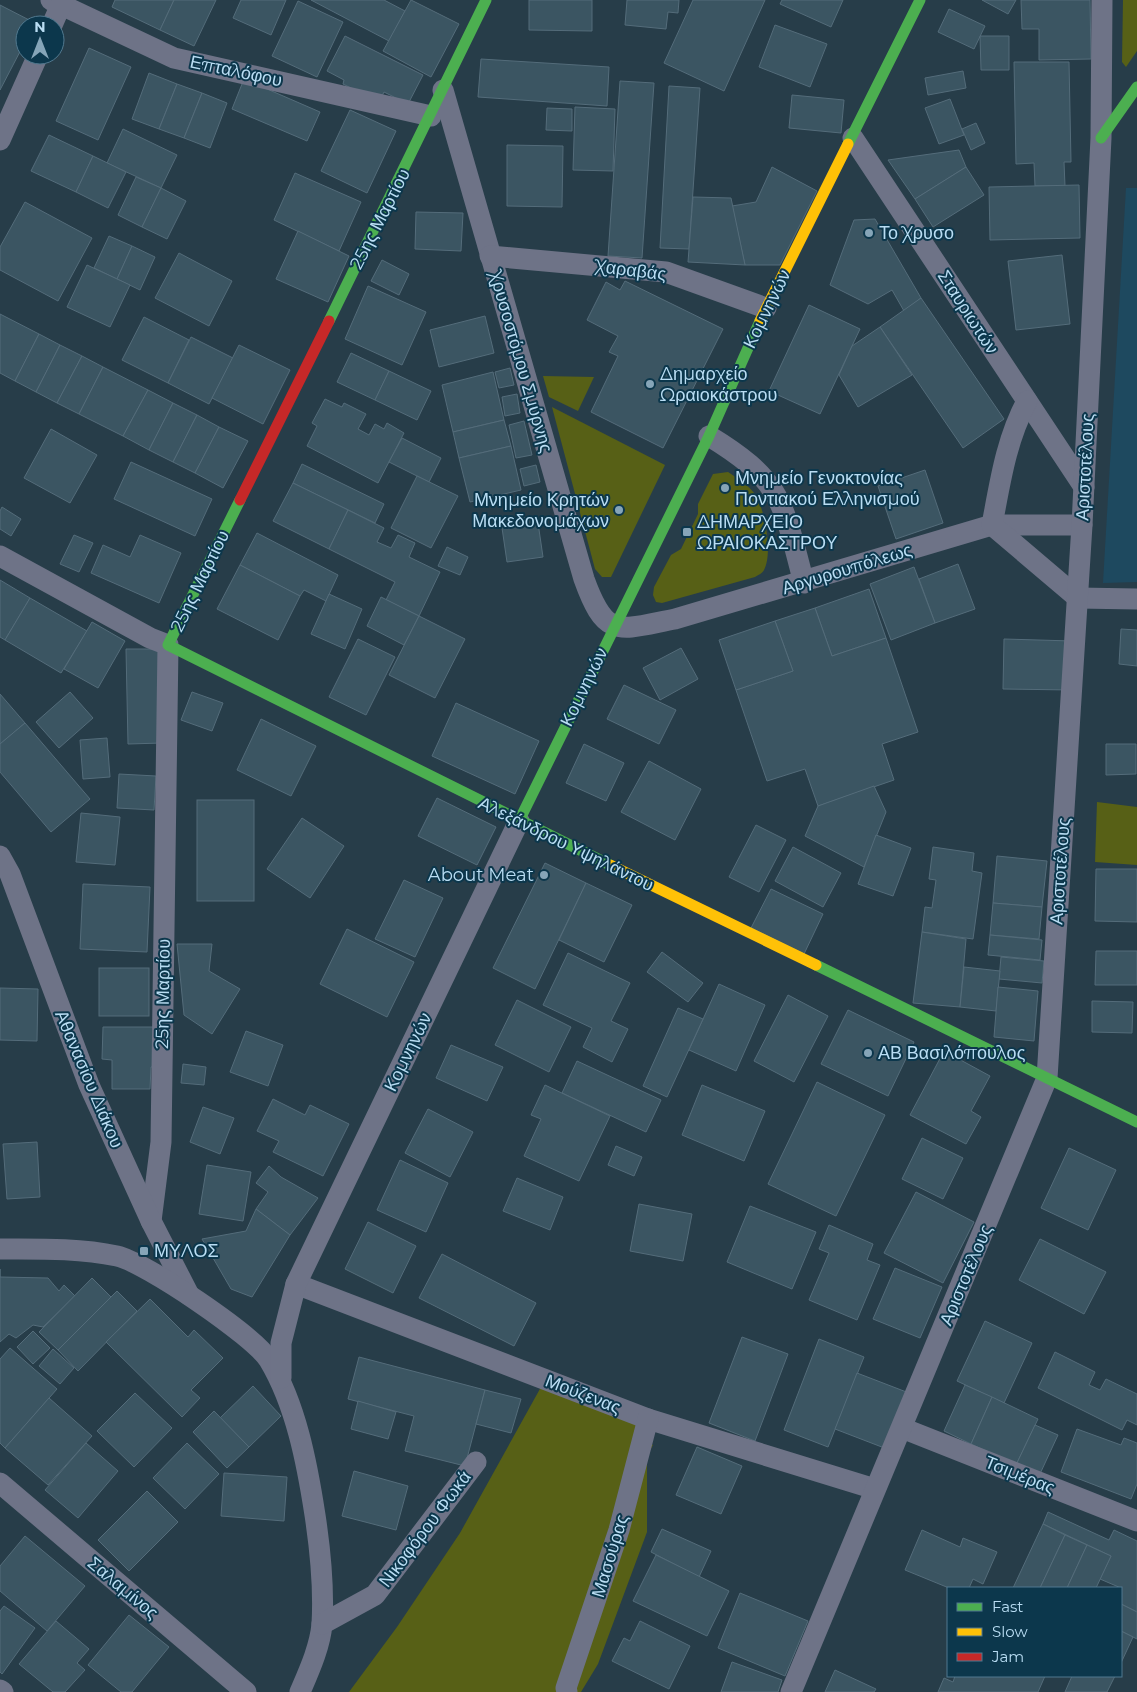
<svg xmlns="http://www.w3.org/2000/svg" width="1137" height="1692" font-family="Montserrat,sans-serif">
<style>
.built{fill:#1e495f}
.green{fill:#576016}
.building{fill:#3b5562;stroke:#546c7a}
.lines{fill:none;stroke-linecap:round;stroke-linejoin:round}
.street{stroke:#6e7387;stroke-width:21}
.fast{stroke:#4caf50;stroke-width:11}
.slow{stroke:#ffc107;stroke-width:11}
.jam{stroke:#c62828;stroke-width:11}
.poi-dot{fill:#86a5b8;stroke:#0c374c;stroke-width:2}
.labels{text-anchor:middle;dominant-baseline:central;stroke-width:4;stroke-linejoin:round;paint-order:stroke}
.street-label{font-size:18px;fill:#b9ddf3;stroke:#0c374c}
.poi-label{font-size:18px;fill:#b9ddf3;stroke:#0c374c;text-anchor:start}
</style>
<rect width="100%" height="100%" fill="#273d49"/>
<polygon class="built" points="1126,188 1137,188 1137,582 1103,583"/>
<g class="green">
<polygon points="1123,0 1137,0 1137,51 1126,67 1122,62"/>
<polygon points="543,376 594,377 578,411 549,397"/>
<polygon points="552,407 665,465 611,577 602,577 595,569"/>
<path d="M728 472C737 478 748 485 755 494 765 509 773 554 764 570 763 573 758 575 755 577L662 603 656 602 653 595 654 587 671 555 681 549 698 514V504L713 474Z"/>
<polygon points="1097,802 1137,807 1137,865 1095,862"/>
<polygon points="546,1378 648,1419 648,1443 653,1445 647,1456 647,1532 598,1664 581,1692 349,1692 397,1627 460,1533"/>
</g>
<g class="building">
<polygon points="115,0 174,0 160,30 112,7"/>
<polygon points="174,0 216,0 194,46 160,30"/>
<polygon points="241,0 286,0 271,35 233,18"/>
<polygon points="311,0 384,0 405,11 389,41"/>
<polygon points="411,0 459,24 431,77 383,51"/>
<polygon points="529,0 592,0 592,31 529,30"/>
<polygon points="627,0 679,0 678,13 668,12 666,29 625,25"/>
<polygon points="693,0 765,0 724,91 664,63"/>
<polygon points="782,0 843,0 831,27 780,4"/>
<polygon points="982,0 1016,0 1008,14"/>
<polygon points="1021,0 1090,0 1091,59 1039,60 1039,29 1022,29"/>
<polygon points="298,1 343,22 317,77 272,56"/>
<polygon points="0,5 35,23 25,25 25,42 0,90"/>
<polygon points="949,9 985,26 974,49 938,32"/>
<polygon points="775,25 827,44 810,87 759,67"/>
<polygon points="345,36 423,75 408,104 384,92 379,102 343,84 344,80 327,71"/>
<polygon points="980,36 1009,36 1009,70 981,70"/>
<polygon points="89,48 131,67 98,140 56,121"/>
<polygon points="481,59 609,67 607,106 478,97"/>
<polygon points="1014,62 1069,62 1071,162 1064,162 1065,186 1035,186 1034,163 1016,164"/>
<polygon points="963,71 966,88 928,95 925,78"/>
<polygon points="149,73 177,84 159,129 132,119"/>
<polygon points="244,79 320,112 307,141 232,109"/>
<polygon points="620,81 654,83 642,258 608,256"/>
<polygon points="177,84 202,93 184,138 159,129"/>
<polygon points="669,86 700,88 689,249 660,248"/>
<polygon points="202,93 227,103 210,148 184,138"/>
<polygon points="792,95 844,100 841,133 789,128"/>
<polygon points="950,99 964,135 939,144 925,108"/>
<polygon points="575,107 615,109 613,171 573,170"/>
<polygon points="547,108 572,109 572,131 546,130"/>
<polygon points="350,110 396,131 367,193 321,171"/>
<polygon points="976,123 985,143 971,150 962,129"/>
<polygon points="123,129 177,155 161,188 107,163"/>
<polygon points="49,135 93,156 76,192 31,171"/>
<polygon points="507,145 563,146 562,207 507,206"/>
<polygon points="959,150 966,167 915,199 888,160"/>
<polygon points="93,156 126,172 108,208 76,192"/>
<polygon points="772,167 817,191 780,265 745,265 732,206 756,202"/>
<polygon points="966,167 984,195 933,227 915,199"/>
<polygon points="295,173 361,202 339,251 274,220"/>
<polygon points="136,177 161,188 142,227 118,215"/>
<polygon points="1079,185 1080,238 990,240 989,187"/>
<polygon points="161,188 186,201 167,239 142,227"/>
<polygon points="693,197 731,198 745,265 688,262"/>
<polygon points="25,202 92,238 58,301 0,270 0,247"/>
<polygon points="416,212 463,213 461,251 415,249"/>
<polygon points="875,219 921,298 904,311 892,290 868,304 830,285 854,220"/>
<polygon points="298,231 349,256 328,302 276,279"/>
<polygon points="109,236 132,246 117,279 94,268"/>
<polygon points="132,246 155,257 140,290 117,279"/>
<polygon points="179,253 232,281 209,326 155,298"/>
<polygon points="1062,255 1070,324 1016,330 1008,261"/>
<polygon points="382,260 409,274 399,295 371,281"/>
<polygon points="87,265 130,285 110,327 67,307"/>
<polygon points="625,281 723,329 663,448 591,412 618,356 609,352 618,336 587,320 606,282 620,290"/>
<polygon points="368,286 426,312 402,365 345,339"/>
<polygon points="921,298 1004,419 963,448 880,327"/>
<polygon points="809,305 860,329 820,414 769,391"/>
<polygon points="0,314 39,334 15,381 0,373"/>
<polygon points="485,316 494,353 439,367 430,330"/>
<polygon points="144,317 189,340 168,383 122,360"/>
<polygon points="880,327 912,375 858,407 839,375 852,346"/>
<polygon points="39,334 60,345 36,392 15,381"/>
<polygon points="191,337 233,358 209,404 168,383"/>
<polygon points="60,345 82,356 57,403 36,392"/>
<polygon points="239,345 290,370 263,424 212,398"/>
<polygon points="351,353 389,371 375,400 337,382"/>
<polygon points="82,356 103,367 79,414 57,403"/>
<polygon points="103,367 148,390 123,436 79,414"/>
<polygon points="510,368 514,385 499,388 495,372"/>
<polygon points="389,371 431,391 417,420 375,400"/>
<polygon points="493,372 504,420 453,432 442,385"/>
<polygon points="148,390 173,403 149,450 123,436"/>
<polygon points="517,394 520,413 505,416 502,397"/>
<polygon points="325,399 342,407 344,403 366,414 358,429 369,435 375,424 384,429 387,423 404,433 378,483 307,446 317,426 312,423"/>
<polygon points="173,403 197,415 173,462 149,450"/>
<polygon points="197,415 219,427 195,473 173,462"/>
<polygon points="504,420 511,446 459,458 453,432"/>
<polygon points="524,421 532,455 516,458 509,425"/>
<polygon points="219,427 248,441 223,488 195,473"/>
<polygon points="51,429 97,455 70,503 24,478"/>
<polygon points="402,438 441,458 429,482 389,462"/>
<polygon points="511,446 521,490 470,502 459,458"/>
<polygon points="131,462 212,499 195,536 114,499"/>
<polygon points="302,464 384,504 375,523 293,483"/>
<polygon points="536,465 540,482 524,486 520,469"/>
<polygon points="925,470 943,523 896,539 878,486"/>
<polygon points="417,476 458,496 431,548 391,528"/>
<polygon points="293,483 348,510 329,549 273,521"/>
<polygon points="2,507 21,519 11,536 0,529 0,511"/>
<polygon points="348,510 384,528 377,542 391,548 398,535 415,543 409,557 440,572 419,616 386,600 395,582 329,549"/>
<polygon points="537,516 543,557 507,562 501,521"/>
<polygon points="257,533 338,575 326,601 304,590 300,596 240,565"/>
<polygon points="74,535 93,543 79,572 60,564"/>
<polygon points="140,535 181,553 159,603 91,573 103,545 130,557"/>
<polygon points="447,547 468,557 460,575 438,566"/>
<polygon points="958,564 975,609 935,623 919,579"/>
<polygon points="240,565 300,596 278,640 217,609"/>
<polygon points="914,567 935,623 891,640 870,584"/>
<polygon points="0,580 30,598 5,640 0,637"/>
<polygon points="869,589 886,638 832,656 815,608"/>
<polygon points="329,594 362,609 345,649 311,634"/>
<polygon points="381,597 419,616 404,645 367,626"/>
<polygon points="30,598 87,631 61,673 5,640"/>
<polygon points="815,608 832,656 886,638 918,732 882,744 894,780 818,806 805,769 767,781 736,690 793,671 775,621"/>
<polygon points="419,616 465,639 435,698 389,675"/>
<polygon points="775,621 793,671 736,690 719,640"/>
<polygon points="92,622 125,641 98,688 64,669"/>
<polygon points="1121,629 1137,630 1137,666 1119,664"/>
<polygon points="358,639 395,657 366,715 329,697"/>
<polygon points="1004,639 1072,641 1071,690 1003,689"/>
<polygon points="681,648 698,679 660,700 643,668"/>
<polygon points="126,649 160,649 162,743 128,744"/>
<polygon points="624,685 676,710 659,744 607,719"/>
<polygon points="70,692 93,718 59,748 36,722"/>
<polygon points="192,692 223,703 212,731 181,720"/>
<polygon points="0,694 25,723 0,744"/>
<polygon points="456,703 539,741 515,794 432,756"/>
<polygon points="261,719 316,746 291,796 237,770"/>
<polygon points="25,723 90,799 51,832 0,772 0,744"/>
<polygon points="107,738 110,777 83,779 80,740"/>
<polygon points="584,744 624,763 606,801 566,783"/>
<polygon points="1106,744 1136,744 1136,774 1106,775"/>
<polygon points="649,761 701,789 675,840 621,812"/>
<polygon points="119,774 156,776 154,810 117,808"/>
<polygon points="874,786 886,812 864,867 805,836 818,806"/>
<polygon points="437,798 496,827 477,865 418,836"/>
<rect x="197" y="800" width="57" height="101"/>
<polygon points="81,813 120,817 115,865 76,862"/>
<polygon points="302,818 344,846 310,898 267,869"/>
<polygon points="756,825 786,840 759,892 729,877"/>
<polygon points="876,835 911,848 893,896 858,884"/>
<polygon points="793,847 841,873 823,907 775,881"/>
<polygon points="933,847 974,853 972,871 982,873 973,939 922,932 925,907 932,908 936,880 929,879"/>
<polygon points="997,856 1047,861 1042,907 993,903"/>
<polygon points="545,863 586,883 535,989 493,968"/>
<polygon points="1096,869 1137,869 1137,922 1095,921"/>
<polygon points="404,880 443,898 415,957 375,939"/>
<polygon points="586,883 632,905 604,962 559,940"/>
<polygon points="83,884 150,887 147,952 80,949"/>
<polygon points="771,889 823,914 804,954 751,928"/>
<polygon points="993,903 1042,907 1039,939 990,935"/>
<polygon points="347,929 414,962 387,1017 320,984"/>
<polygon points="922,932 966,939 960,1007 913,1003"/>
<polygon points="990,935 1042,940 1040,960 988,955"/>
<polygon points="177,944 212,944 209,971 240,989 212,1034 184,1015"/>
<polygon points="1096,951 1137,951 1137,985 1095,985"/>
<polygon points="662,952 703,983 688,1002 647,972"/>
<polygon points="568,953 630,983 611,1021 628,1029 612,1062 583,1047 592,1028 543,1005"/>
<polygon points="1001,957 1044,961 1042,983 999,979"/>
<polygon points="964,967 1000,971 996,1011 960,1007"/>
<rect x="99" y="968" width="50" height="48"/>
<polygon points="719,984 765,1005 736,1071 689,1050"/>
<polygon points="998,987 1038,991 1034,1041 994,1037"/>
<polygon points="0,988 38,989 37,1041 0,1040"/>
<polygon points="788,995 828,1016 794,1082 754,1061"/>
<polygon points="517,1000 571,1027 549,1072 495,1045"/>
<polygon points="1092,1001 1133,1002 1132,1033 1092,1032"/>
<polygon points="678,1008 703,1019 667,1097 643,1086"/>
<polygon points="848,1010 914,1042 888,1096 821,1064"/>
<polygon points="103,1027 161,1027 161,1067 151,1067 150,1089 112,1089 112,1060 102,1059"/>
<polygon points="246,1031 283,1045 268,1086 230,1072"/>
<polygon points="451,1045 503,1067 487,1101 436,1078"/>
<polygon points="944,1051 990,1076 971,1111 981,1117 966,1144 910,1115"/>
<polygon points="577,1061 661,1100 646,1132 562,1093"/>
<polygon points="183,1064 206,1067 204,1085 181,1083"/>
<polygon points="817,1082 885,1115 836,1216 768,1184"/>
<polygon points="545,1085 610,1116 579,1181 524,1156 541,1119 531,1115"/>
<polygon points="702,1085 765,1111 744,1161 682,1135"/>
<polygon points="273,1099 305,1115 310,1105 349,1124 323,1176 273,1152 279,1141 257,1131"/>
<polygon points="203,1107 234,1118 220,1154 190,1142"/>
<polygon points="428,1109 473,1132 450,1177 405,1153"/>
<polygon points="922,1138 963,1158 943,1199 902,1179"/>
<polygon points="37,1142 40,1197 7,1199 3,1144"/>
<polygon points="616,1146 642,1157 634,1176 608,1165"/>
<polygon points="1069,1148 1116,1170 1088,1230 1041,1208"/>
<polygon points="400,1160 448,1183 426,1232 377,1210"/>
<polygon points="207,1165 251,1172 243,1221 199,1214"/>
<polygon points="269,1166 281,1177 318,1198 290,1235 256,1209 268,1192 256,1183"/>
<polygon points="517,1178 563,1197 550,1230 503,1211"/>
<polygon points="916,1192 974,1222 943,1283 884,1253"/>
<polygon points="639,1204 692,1214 683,1261 630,1251"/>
<polygon points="750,1206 816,1232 792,1289 727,1262"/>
<polygon points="256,1209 290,1235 252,1297 231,1289 202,1239 246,1231"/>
<polygon points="368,1222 416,1246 393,1293 345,1269"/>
<polygon points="829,1225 873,1244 867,1260 880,1265 857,1320 809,1300 829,1253 819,1249"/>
<polygon points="1040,1239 1106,1272 1084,1314 1019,1280"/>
<polygon points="442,1254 536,1303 514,1346 419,1298"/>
<polygon points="895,1268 942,1287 920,1338 873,1319"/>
<polygon points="0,1269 0,1277 48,1278 59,1291 64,1285 75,1296 43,1327 33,1325 16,1338 9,1334 0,1342"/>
<polygon points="92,1278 111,1297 58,1350 39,1332"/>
<polygon points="117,1291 137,1311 78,1371 58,1350"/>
<polygon points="150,1299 188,1337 194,1330 223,1358 191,1390 200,1398 182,1417 106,1342"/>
<polygon points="985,1321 1032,1343 1004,1403 957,1381"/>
<polygon points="33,1331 50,1348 33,1364 17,1347"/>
<polygon points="742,1337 788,1354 755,1441 709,1423"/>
<polygon points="819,1339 864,1357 828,1447 784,1430"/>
<polygon points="10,1348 57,1389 5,1448 0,1443 0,1359"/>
<polygon points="53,1349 74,1368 60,1384 39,1366"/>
<polygon points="1055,1352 1095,1372 1089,1385 1100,1390 1106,1379 1137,1394 1137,1425 1127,1420 1122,1430 1038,1388"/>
<polygon points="359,1357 485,1390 465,1466 405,1451 414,1416 348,1399"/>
<polygon points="857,1373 909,1393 887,1449 835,1429"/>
<polygon points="965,1385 992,1397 971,1444 944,1431"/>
<polygon points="253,1386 281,1416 249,1447 220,1418"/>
<polygon points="485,1390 521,1399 511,1433 476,1424"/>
<polygon points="135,1393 172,1428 134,1467 97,1431"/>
<polygon points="992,1397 1038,1419 1016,1465 971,1444"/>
<polygon points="49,1398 92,1436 48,1485 5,1448"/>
<polygon points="358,1401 396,1412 388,1439 351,1429"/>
<polygon points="214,1411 249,1447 227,1468 193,1432"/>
<polygon points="1035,1425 1058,1435 1039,1476 1016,1465"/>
<polygon points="1077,1429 1121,1445 1124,1438 1137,1443 1137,1484 1131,1499 1061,1472"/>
<polygon points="86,1443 118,1471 78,1518 45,1490"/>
<polygon points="187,1443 219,1474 185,1509 153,1478"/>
<polygon points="697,1447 742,1466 721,1514 676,1495"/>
<polygon points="354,1471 408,1486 396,1530 342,1516"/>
<polygon points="224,1473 287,1477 284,1521 221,1516"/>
<polygon points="147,1491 178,1522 129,1571 98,1540"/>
<polygon points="1048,1512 1109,1540 1114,1530 1137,1541 1137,1612 1121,1604 1121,1588 1100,1579 1111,1556 1043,1524"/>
<polygon points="1043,1524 1065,1535 1040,1588 1013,1588"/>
<polygon points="662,1529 711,1551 699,1577 651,1552"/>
<polygon points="922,1530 960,1547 963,1538 997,1552 983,1584 973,1579 969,1588 949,1588 905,1570"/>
<polygon points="1065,1535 1087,1545 1067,1588 1040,1588"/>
<polygon points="25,1536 85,1586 47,1631 0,1591 0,1566"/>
<polygon points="1087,1545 1111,1556 1096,1588 1067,1588"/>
<polygon points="656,1555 729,1591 707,1636 633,1601"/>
<polygon points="740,1593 808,1621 785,1676 718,1648"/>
<polygon points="1121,1604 1137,1612 1137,1639 1121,1631"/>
<polygon points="4,1606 35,1628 2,1674 0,1672 0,1611"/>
<polygon points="129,1615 169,1647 132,1692 121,1692 88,1665"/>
<polygon points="56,1621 89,1649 77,1663 85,1670 65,1692 53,1692 19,1664"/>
<polygon points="640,1621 690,1646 669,1689 612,1661 624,1638 630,1641"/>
<polygon points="1121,1631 1133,1637 1121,1663"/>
<polygon points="732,1662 782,1680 778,1692 721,1692"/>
<polygon points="835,1670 876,1689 874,1692 825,1692"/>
<polygon points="955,1676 1045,1676 1038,1692 938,1692 944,1678 953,1682"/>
<polygon points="1072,1676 1115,1676 1107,1692 1065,1692"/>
</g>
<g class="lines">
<g class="street">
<polyline points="51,0 174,58 431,116"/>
<polyline points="52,25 63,0"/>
<path d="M443 90 584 579C606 640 618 630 675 619L992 525H1082"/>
<polyline points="853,138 1084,487"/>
<polyline points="0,140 38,55"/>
<polyline points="490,256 666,272 766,308"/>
<path d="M1027 401C1006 440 1000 483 992 525L1078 598"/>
<path d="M709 436C783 481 783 503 804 583"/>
<polyline points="0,556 150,638 168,645 161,1142 151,1221"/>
<polyline points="1078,598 1137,599"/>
<polyline points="0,856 10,874 89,1085 151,1221 189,1295"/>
<path d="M0 1249C39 1249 79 1248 117 1256 145 1262 254 1336 269 1360 296 1405 307 1463 315 1515 320 1548 324 1590 322 1624 320 1647 309 1671 300 1692"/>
<polyline points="296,1284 648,1419 875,1489"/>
<polyline points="281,1378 281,1343 296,1284 519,821"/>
<polyline points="902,1428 1137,1521"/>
<polyline points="0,1483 246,1692"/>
<polyline points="322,1624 375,1595 476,1462"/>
<polyline points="0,1690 3,1692"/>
<polyline points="567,1692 566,1688 619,1530 648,1419"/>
<polyline points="791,1692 1047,1078 1082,525 1101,138 1102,0"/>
</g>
<g class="fast">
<polyline points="1101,138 1137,87"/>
<polyline points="848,144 920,0"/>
<polyline points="329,321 486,0"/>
<polyline points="240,500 168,645 610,865"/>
<polyline points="519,821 709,436 760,321"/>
<polyline points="816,965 1137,1122"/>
</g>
<g class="slow">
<polyline points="760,321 848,144"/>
<polyline points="610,865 816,965"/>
</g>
<polyline class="jam" points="240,500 329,321"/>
</g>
<g class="poi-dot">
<circle cx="869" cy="233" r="5"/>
<circle cx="650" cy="384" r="5"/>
<circle cx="725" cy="488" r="5"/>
<circle cx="619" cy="510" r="5"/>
<rect x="682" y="527" width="10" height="10" rx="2.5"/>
<circle cx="544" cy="875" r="5"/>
<circle cx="868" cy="1053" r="5"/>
<rect x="139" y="1246" width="10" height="10" rx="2.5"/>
</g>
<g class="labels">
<g class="street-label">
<text transform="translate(236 71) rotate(12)">Επταλόφου</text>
<text transform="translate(380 219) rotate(-63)">25ης Μαρτίου</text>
<text transform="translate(631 270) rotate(7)">Χαραβάς</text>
<text transform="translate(767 309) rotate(-64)">Κομνηνών</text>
<text transform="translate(968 312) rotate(57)">Σταυριωτών</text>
<text transform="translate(521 362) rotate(74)">Χρυσοστόμου Σμύρνης</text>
<text transform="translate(1085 467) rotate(-87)">Αριστοτέλους</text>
<text transform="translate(847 569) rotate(-17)">Αργυρουπόλεως</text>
<text transform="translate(200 581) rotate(-64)">25ης Μαρτίου</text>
<text transform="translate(584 687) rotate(-64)">Κομνηνών</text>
<text transform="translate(566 844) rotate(26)">Αλεξάνδρου Υψηλάντου</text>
<text transform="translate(1060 871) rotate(-86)">Αριστοτέλους</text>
<text transform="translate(163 994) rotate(-89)">25ης Μαρτίου</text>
<text transform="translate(408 1052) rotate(-64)">Κομνηνών</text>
<text transform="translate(89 1079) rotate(67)">Αθανασίου Διάκου</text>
<text transform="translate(966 1275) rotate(-67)">Αριστοτέλους</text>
<text transform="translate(583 1394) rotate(21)">Μούζενας</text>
<text transform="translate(1020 1475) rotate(22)">Τσιμέρας</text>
<text transform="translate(425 1529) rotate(-53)">Νικοφόρου Φωκά</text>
<text transform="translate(610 1556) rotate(-73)">Μασούρας</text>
<text transform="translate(123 1588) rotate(40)">Σαλαμίνος</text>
</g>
<g class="poi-label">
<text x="879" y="233">Το Χρυσο</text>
<text x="660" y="374">Δημαρχείο<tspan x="660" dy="21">Ωραιοκάστρου</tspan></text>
<text x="735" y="478">Μνημείο Γενοκτονίας<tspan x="735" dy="21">Ποντιακού Ελληνισμού</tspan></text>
<text x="609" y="500" text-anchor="end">Μνημείο Κρητών<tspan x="609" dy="21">Μακεδονομάχων</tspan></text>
<text x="697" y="522">ΔΗΜΑΡΧΕΙΟ<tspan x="697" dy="21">ΩΡΑΙΟΚΑΣΤΡΟΥ</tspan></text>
<text x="534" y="875" text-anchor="end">About Meat</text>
<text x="878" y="1053">ΑΒ Βασιλόπουλος</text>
<text x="154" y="1251">ΜΥΛΟΣ</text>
</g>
</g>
<rect x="947" y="1587" width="175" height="90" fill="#0c374c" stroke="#51798f"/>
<rect x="957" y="1603" width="25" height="8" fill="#4caf50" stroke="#51798f"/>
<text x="992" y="1612" font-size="15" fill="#b9ddf3">Fast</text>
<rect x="957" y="1628" width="25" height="8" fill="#ffc107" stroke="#51798f"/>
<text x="992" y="1637" font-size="15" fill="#b9ddf3">Slow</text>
<rect x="957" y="1653" width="25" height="8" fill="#c62828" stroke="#51798f"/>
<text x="992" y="1662" font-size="15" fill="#b9ddf3">Jam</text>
<g transform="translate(40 40)"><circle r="24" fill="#0c374c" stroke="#51798f"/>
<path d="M0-4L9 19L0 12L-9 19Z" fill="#86a5b8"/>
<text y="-8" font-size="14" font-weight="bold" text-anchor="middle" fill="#b9ddf3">N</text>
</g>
</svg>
